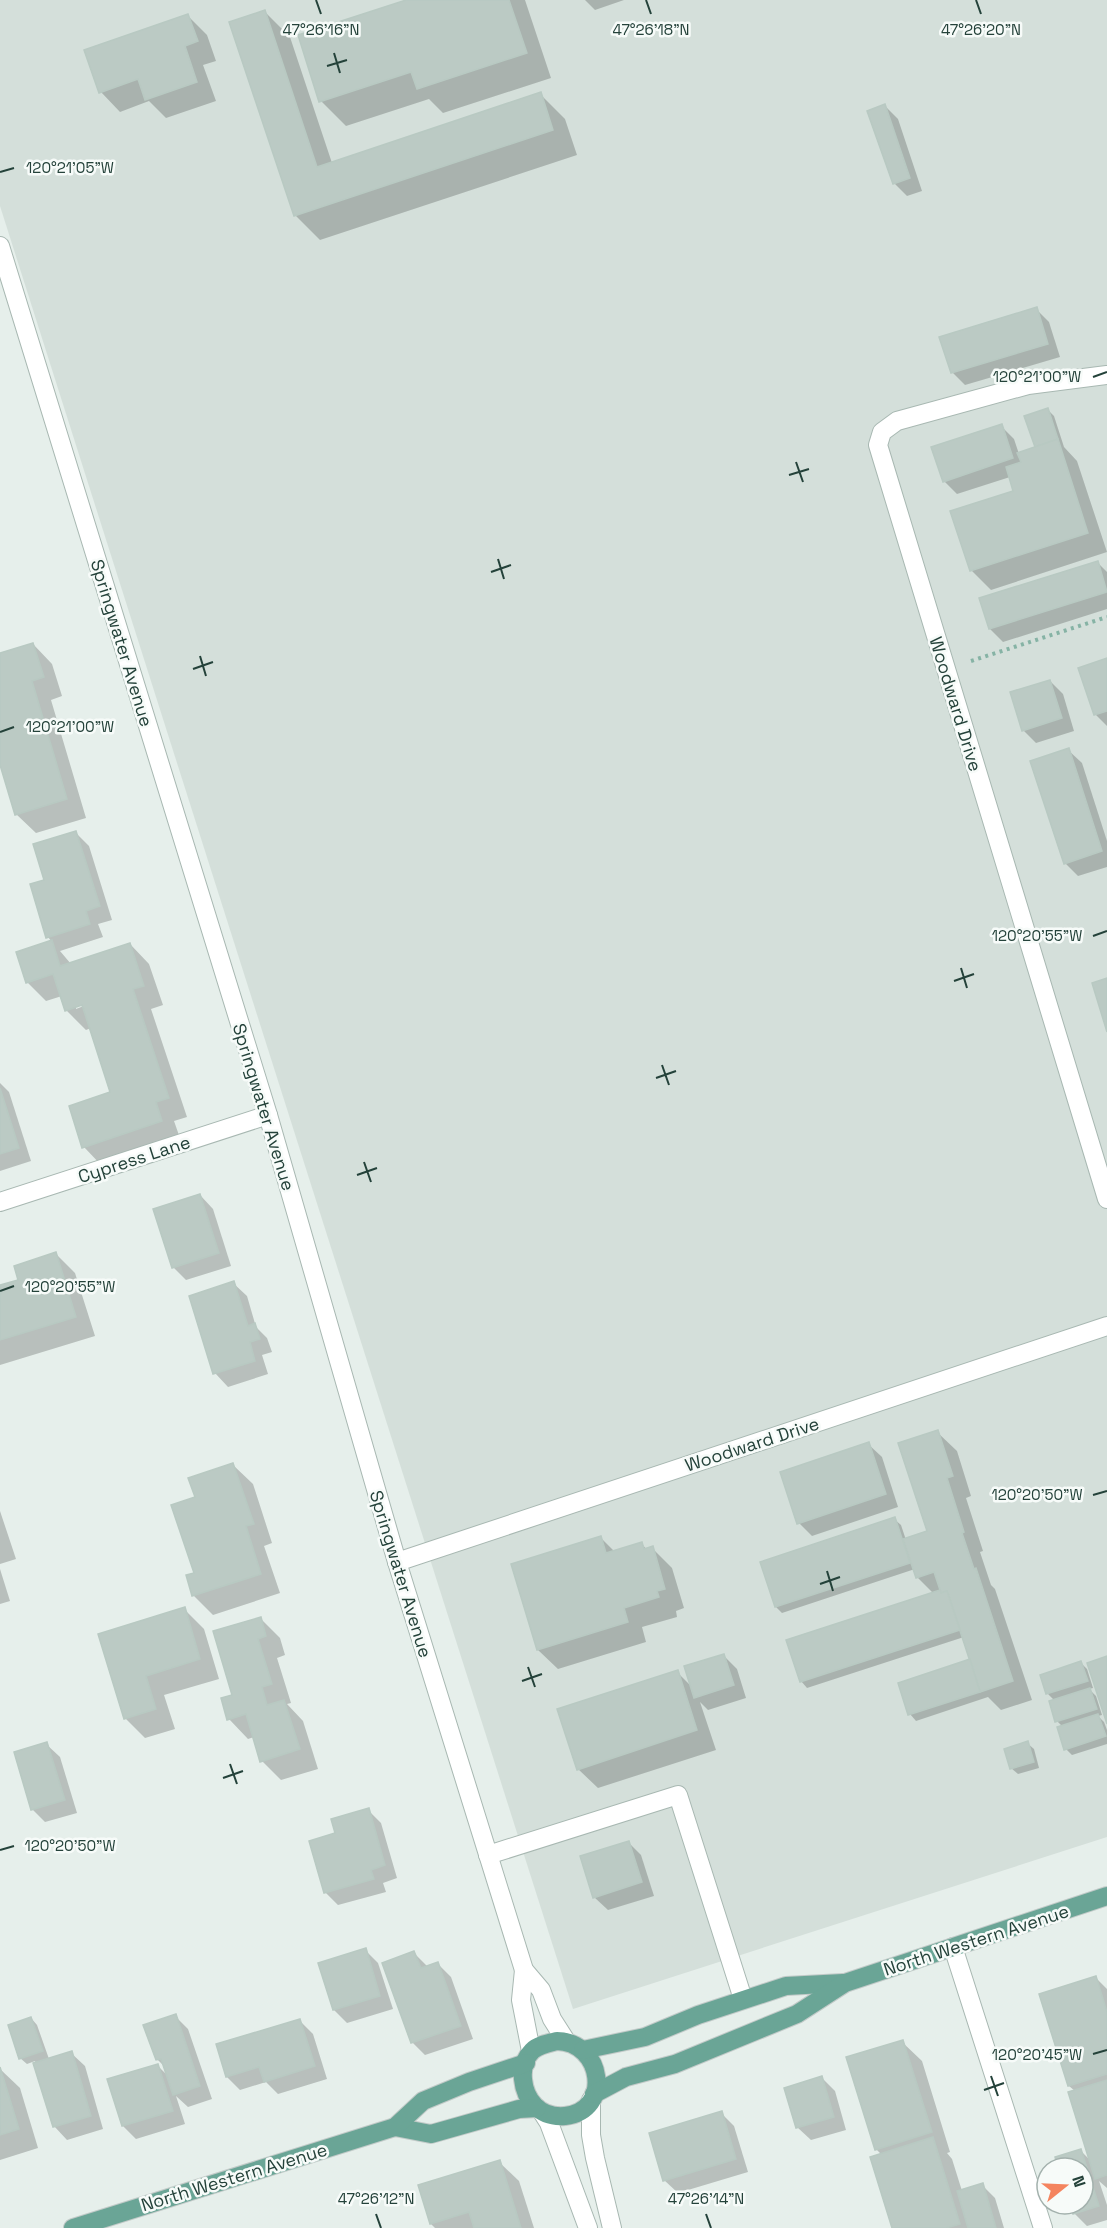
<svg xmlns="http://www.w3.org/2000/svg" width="1107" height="2228" font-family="'Space Grotesk',sans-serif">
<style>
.built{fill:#d4dfda}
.shadow{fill:#0003;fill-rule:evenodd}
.building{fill:#bbcac4;stroke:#b8c9c2;stroke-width:1.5}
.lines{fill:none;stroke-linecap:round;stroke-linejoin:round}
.minor-casing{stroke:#a8b8b2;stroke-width:20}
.major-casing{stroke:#c2cac8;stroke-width:20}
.path{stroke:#86b3a5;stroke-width:4;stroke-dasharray:3 4.5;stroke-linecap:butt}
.minor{stroke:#fff;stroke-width:18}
.major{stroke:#6aa596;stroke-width:18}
.ticks{fill:none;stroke:#24423a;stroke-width:2}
.labels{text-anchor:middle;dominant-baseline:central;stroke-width:5;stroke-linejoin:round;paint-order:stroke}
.street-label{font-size:18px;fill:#24423a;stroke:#f7fbf9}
.ticks-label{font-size:15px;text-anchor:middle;fill:#24423a;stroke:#f7fbf9;stroke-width:5;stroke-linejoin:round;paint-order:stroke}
</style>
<rect width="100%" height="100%" fill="#e6efeb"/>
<polygon class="built" points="0,0 1107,0 1107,1837 573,2009 0,206"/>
<g class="shadow">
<polygon points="411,0 525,0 551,78 443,113 429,99 346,126 321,101"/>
<polygon points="585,0 624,0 595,10"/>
<polygon points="265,12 290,37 332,163 540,94 565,119 577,155 320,240 295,215"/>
<polygon points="188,16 207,35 216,61 203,65 216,101 166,118 149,101 120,112 101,92"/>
<polygon points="885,106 898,119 922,191 907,196 894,183"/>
<polygon points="1036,309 1049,322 1060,357 965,385 952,372"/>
<polygon points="1048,410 1054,416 1064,447 1077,461 1107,552 991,590 971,570 1014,492 1010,477 957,494 944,481 1001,426 1014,439 1019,454 1036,448"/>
<polygon points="1097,562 1107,572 1107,609 1003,642 990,629"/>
<polygon points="33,644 52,664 62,696 51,700 86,818 36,833 16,814 0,760 0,654"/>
<polygon points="1107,659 1107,726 1095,714"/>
<polygon points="1050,681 1063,694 1074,731 1036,743 1023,730"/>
<polygon points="1068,750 1082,763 1107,841 1107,867 1078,876 1065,863"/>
<path d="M76 833 89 846 112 920 98 924 103 937 60 951 71 964 130 944 149 964 163 1005 151 1009 187 1117 174 1121 181 1141 103 1167 84 1147 112 1093 91 1028 86 1030 66 1010 62 996 46 1001 27 982 52 942 48 937 46 881ZM89 1004 76 1009V1005Z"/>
<polygon points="0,1083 9,1092 31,1161 0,1171"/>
<polygon points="200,1195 213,1209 231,1266 186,1280 173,1267"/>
<polygon points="56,1254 75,1273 95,1336 0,1365 0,1287 20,1281"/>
<polygon points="233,1283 247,1296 256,1327 267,1338 272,1352 262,1355 268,1374 228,1387 215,1373"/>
<polygon points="937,1432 957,1451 971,1496 966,1498 983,1551 980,1552 991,1585 995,1589 1032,1700 1001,1710 988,1697 916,1721 910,1714 971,1660 964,1637 807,1688 801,1681 934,1594 917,1577 915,1569 782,1613 776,1607 894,1519 901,1525 906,1540 929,1532"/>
<polygon points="868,1444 882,1457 898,1507 812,1536 799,1523"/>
<polygon points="233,1465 253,1484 272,1543 264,1546 280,1593 213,1615 194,1596 188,1576 196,1574 196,1498"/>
<polygon points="0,1511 16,1559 0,1564"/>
<polygon points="601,1538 615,1552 642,1544 647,1550 652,1548 672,1568 684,1608 676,1611 677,1617 642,1627 646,1642 558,1669 538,1650 513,1565"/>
<polygon points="0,1569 10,1601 0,1604"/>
<polygon points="184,1609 204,1629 219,1679 164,1695 175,1729 145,1738 125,1718 100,1635"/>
<polygon points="260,1618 280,1638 285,1655 277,1658 291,1703 287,1704 303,1721 318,1769 281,1780 262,1761 254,1737 248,1739 229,1719"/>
<polygon points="723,1655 737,1669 746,1698 708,1710 700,1702 716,1750 598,1788 578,1769 677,1672 691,1686"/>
<polygon points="1081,1663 1087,1669 1093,1688 1089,1689 1096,1696 1102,1715 1098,1716 1104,1722 1107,1730 1107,1744 1072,1755 1066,1749 1063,1727 1057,1721 1055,1701 1048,1694 1042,1675"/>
<polygon points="1027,1743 1034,1749 1039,1768 1018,1774 1011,1768"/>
<polygon points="46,1744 60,1757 77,1813 45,1822 32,1809"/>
<polygon points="368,1810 381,1823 397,1878 383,1883 386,1892 338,1905 325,1892 337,1834"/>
<polygon points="628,1842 641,1855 654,1896 608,1910 594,1897"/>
<polygon points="365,1950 378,1963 393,2009 347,2023 334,2010"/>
<polygon points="414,1953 428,1967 438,1964 451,1977 473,2039 425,2055 412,2042"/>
<polygon points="1095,1977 1107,1989 1107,2188 1099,2181 1107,2205 1107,2220 1087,2226 1074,2213 1071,2204 1083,2204 1083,2168 1060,2168 1081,2151 1091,2161 1075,2091 1069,2086"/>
<polygon points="175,2016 188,2029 212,2099 188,2107 176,2096 185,2124 136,2139 123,2126 157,2065 169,2077 166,2068 157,2059"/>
<polygon points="31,2018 37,2025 49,2059 71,2053 85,2066 103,2129 67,2140 54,2126 35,2061 27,2064 20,2058"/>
<polygon points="300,2021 313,2034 327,2079 278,2094 266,2082 240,2090 227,2077"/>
<polygon points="902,2042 922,2061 950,2152 947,2153 952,2159 962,2191 982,2185 995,2198 1004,2228 894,2228 882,2155 876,2149"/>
<polygon points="0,2069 20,2088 38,2148 0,2160"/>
<polygon points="822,2078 835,2091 846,2130 811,2140 797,2127"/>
<polygon points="721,2113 734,2126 748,2172 678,2193 664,2180"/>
<polygon points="499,2162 519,2181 534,2228 435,2228 431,2224 420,2186"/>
</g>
<g class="building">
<polygon points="406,0 509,0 527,53 417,89 411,72 319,102 298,35"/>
<polygon points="265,10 317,167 541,92 553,130 294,216 229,22"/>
<polygon points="188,14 198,41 185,46 197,82 145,100 138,79 99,93 84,50"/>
<polygon points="885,104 910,178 893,184 867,111"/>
<polygon points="1037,307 1048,344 951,373 939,337"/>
<polygon points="1048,408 1058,439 1035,447 1024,416"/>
<polygon points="1002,424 1013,458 943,482 931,447"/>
<polygon points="1058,439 1088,533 970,571 950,511 1013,491 1006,467 1021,462 1017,453"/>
<polygon points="1098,561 1107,592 989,629 979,598"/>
<polygon points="33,643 44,677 32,681 67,799 15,815 0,765 0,653"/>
<polygon points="1107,658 1107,711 1094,715 1078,668"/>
<polygon points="1050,680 1062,718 1022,731 1010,692"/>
<polygon points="1069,748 1102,851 1064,864 1030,761"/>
<polygon points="76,831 100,906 86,911 90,924 46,938 30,884 44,880 33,844"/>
<polygon points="52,940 60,966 130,943 144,986 133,989 169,1098 156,1102 162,1121 82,1148 69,1106 110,1092 82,1005 65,1011 53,974 26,983 16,952"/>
<polygon points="1107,978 1107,1032 1092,983"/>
<polygon points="0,1088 19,1148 0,1154"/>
<polygon points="200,1194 219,1253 172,1268 153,1209"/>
<polygon points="56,1252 76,1317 0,1340 0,1285 18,1280 14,1266"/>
<polygon points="234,1281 248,1326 255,1323 260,1339 250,1342 255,1361 213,1374 189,1296"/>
<polygon points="938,1430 953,1476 947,1478 964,1532 962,1533 974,1569 976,1568 1013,1681 980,1692 947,1591 941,1593 934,1572 916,1578 903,1539 927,1531 898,1443"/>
<polygon points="869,1442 886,1494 797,1524 780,1472"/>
<polygon points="233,1463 254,1524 246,1526 261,1574 192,1596 186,1575 194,1573 171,1505 195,1497 188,1478"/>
<polygon points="895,1517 910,1563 775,1607 760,1562"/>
<polygon points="601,1536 606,1553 642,1542 644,1549 653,1546 665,1589 657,1591 659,1597 624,1608 628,1622 537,1650 511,1564"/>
<polygon points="940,1590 941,1593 947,1591 960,1630 800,1682 786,1640"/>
<polygon points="185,1607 200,1659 146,1676 156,1709 124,1719 98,1634"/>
<polygon points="261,1617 266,1636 258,1639 272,1684 262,1687 267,1705 284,1700 300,1749 260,1762 246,1714 227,1720 221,1698 232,1695 213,1631"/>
<polygon points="724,1654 734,1685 694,1698 684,1666"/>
<polygon points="1107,1656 1107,1724 1087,1663"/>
<polygon points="970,1659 980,1692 908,1715 898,1683"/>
<polygon points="1081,1661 1088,1681 1046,1694 1040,1675"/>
<polygon points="678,1670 697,1730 577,1770 557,1709"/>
<polygon points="1090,1688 1097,1709 1055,1722 1049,1701"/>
<polygon points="1098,1714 1106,1736 1064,1750 1057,1727"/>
<polygon points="1028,1741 1034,1762 1010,1769 1004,1749"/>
<polygon points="47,1742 65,1800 31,1810 14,1752"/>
<polygon points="369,1808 385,1865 371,1870 374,1879 324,1893 309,1841 335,1833 331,1819"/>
<polygon points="629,1841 642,1882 593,1898 580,1856"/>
<polygon points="366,1948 380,1996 333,2010 318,1963"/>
<polygon points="414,1951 421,1968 438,1962 461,2026 411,2043 382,1963"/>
<polygon points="1096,1976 1107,2012 1107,2074 1068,2086 1039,1994"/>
<polygon points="176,2014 200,2086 173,2095 161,2059 156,2060 143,2025"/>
<polygon points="31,2017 43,2051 19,2059 8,2025"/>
<polygon points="300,2019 315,2066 264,2082 259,2067 226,2077 216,2044"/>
<polygon points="903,2040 932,2132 875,2150 846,2057"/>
<polygon points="72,2051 91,2116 53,2127 33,2063"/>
<polygon points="158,2064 173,2111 122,2126 107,2079"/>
<polygon points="0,2067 19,2129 0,2135"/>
<polygon points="822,2076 834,2117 796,2128 784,2088"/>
<polygon points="1107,2080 1107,2175 1095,2179 1068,2092"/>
<polygon points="722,2111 736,2159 663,2181 649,2133"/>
<polygon points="933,2137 960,2224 946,2228 892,2228 870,2157"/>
<polygon points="1081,2149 1099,2206 1073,2214 1070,2204 1083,2204 1083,2168 1058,2168 1055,2157"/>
<polygon points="500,2160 521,2228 474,2228 469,2212 430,2224 418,2185"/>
<polygon points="983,2183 996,2228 968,2228 957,2191"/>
</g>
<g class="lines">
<defs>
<g id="minor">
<polyline points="0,246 268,1115 397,1562 524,1970 541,1990 552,2019 566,2041"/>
<polyline points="1107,375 1028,385 897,421 882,432 878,445 1107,1199"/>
<polyline points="0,1202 268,1115"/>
<polyline points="397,1562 1107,1326"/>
<polyline points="488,1855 678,1795 743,1999"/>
<polyline points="953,1947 1043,2228"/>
<polyline points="524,1970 521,2000 531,2051"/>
<polyline points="591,2100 591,2135 595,2158 612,2228"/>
<polyline points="542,2112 549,2123 588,2228"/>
</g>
<g id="major">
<path d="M557 2041C603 2042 613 2111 565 2116 554 2117 543 2114 535 2106 522 2093 517 2066 532 2051 538 2045 549 2043 557 2041Z"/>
<polyline points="583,2050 645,2037 698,2015 786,1986 843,1983"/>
<polyline points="594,2094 626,2077 675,2064 797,2014 845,1983 1107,1896"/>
<polyline points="395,2127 431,2134 519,2109 537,2108"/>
<polyline points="73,2228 395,2127 423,2101 469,2082 526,2063"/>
</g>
</defs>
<use href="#minor" class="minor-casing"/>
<use href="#major" class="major-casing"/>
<polyline class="path" points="971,661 1107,617"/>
<use href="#minor" class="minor"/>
<use href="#major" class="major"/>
</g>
<path class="ticks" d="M316 0 321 14M646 0 651 14M976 0 981 14M334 53 340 73M327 66 347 60M0 172 14 168M1093 377 1107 372M796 462 803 482M789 475 809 469M498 559 504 579M491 572 511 565M200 656 206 676M193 669 213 662M0 732 14 727M1093 936 1107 931M961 968 967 988M954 981 974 974M662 1065 669 1085M656 1078 676 1071M364 1162 371 1182M357 1175 377 1168M0 1291 14 1286M1093 1495 1107 1491M827 1571 833 1591M820 1584 840 1577M528 1667 535 1687M522 1681 542 1674M230 1764 237 1784M223 1778 243 1771M0 1850 14 1846M1093 2054 1107 2050M991 2076 998 2096M984 2090 1004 2083M376 2214 381 2228M706 2214 711 2228"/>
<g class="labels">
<g class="street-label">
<text transform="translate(122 643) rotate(73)">Springwater Avenue</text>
<text transform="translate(956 704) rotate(73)">Woodward Drive</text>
<text transform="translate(264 1107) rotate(73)">Springwater Avenue</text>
<text transform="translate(134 1159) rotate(-18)">Cypress Lane</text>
<text transform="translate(752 1444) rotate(-18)">Woodward Drive</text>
<text transform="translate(401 1574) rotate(73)">Springwater Avenue</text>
<text transform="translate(976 1940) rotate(-18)">North Western Avenue</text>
<text transform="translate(234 2177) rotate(-17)">North Western Avenue</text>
</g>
</g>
<g class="ticks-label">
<text x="321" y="35">47°26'16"N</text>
<text x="651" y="35">47°26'18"N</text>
<text x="981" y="35">47°26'20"N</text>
<text x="70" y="173">120°21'05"W</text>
<text x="1037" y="382">120°21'00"W</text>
<text x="70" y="732">120°21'00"W</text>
<text x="1037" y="941">120°20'55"W</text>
<text x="70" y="1292">120°20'55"W</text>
<text x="1037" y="1500">120°20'50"W</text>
<text x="70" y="1851">120°20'50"W</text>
<text x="1037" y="2060">120°20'45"W</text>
<text x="376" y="2204">47°26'12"N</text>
<text x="706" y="2204">47°26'14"N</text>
</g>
<g transform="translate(1065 2186) rotate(72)"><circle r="28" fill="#f7fbf9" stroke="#a3b1ad" stroke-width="1.5"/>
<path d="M0-4.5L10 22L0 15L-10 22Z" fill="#f4845f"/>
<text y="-9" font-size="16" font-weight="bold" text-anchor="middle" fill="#24423a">N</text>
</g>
</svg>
